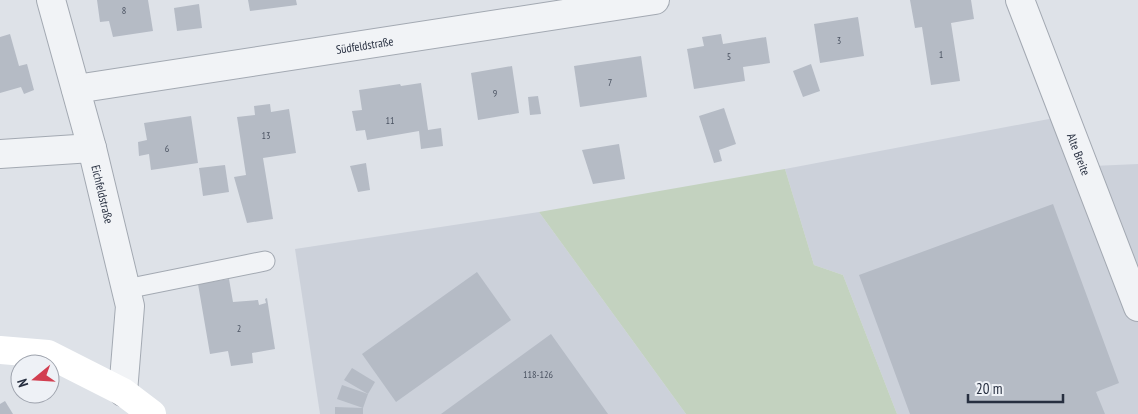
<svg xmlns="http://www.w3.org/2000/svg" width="1138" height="414" font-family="'PT Sans Narrow',sans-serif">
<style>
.built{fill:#ccd1da}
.green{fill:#c3d2bf}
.building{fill:#b5bbc5}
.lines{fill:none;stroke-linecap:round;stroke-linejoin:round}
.service-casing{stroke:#a3a9b2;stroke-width:21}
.minor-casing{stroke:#a3a9b2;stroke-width:30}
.service{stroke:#f1f3f6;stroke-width:19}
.minor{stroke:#f1f3f6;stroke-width:28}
.secondary{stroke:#fff;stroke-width:28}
.labels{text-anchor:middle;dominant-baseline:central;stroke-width:5;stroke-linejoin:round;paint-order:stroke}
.number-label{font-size:10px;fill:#4a5261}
.street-label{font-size:12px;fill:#272f40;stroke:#eef1f6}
</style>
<rect width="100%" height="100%" fill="#dee2e8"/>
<g class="built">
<polygon points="1070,115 1093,166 1138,164 1138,414 897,414 843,275 814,265 785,169"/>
<polygon points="539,212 686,414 320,414 295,249"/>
</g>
<polygon class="green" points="785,169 814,265 843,275 897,414 686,414 539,212"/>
<g class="building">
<polygon points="97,0 148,0 153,31 113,37 109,21 100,22"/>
<polygon points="248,0 296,0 297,5 250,11"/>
<polygon points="910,0 971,0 974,19 951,23 960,81 931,85 922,27 915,28"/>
<polygon points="199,4 202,28 177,31 174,8"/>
<polygon points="858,17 864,56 820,63 814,24"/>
<polygon points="10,34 19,66 27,64 34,90 24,94 21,87 0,93 0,37"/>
<polygon points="721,34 723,44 766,37 770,63 743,67 745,81 694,89 687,49 704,46 702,37"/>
<polygon points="641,56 647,97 580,107 574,66"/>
<polygon points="811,64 820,91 803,97 793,71"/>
<polygon points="512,66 519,113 478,120 471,73"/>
<polygon points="421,83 428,130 441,128 443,146 421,149 419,131 367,140 365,130 356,131 352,111 362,110 359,90 400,84 401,86"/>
<polygon points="538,96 541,114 530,115 528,97"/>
<polygon points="270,104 271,112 289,109 296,153 263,158 273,219 247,223 234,177 246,175 237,117 255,115 254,106"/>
<polygon points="724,108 736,144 719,150 722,161 714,163 699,116"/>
<polygon points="191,116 198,163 151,170 149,154 139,156 138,142 147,140 144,123"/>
<polygon points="619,144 625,179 593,184 582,150"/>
<polygon points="366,163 370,190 358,192 350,166"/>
<polygon points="225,165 229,192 203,196 199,168"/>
<polygon points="1053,204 1119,383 1096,392 1105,414 910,414 859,275"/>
<polygon points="477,272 511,320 396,402 362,354"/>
<polygon points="229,279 233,302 258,300 259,305 266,303 265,299 267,298 275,349 252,353 253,363 231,366 228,351 210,354 198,284"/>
<polygon points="551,334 608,414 441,414"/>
<polygon points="352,368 375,382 368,394 344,380"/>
<polygon points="342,385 368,394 363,408 337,399"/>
<polygon points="5,401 13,414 0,414 0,404"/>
<polygon points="335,407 363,408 363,414 335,414"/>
</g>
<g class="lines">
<defs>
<polyline id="service" points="126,289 265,261"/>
<g id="minor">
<path id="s1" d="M51 0 92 148 130 306 123 392"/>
<path id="s2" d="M1020 0 1138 307"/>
<path id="s3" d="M76 89 655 0"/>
<polyline points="0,154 92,148"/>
</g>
</defs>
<use href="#service" class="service-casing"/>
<use href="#minor" class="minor-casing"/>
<use href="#service" class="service"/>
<use href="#minor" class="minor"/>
<polyline class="secondary" points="0,350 48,354 123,392 152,414"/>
</g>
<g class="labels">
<g class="number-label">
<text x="124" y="10">8</text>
<text x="839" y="40">3</text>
<text x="941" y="54">1</text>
<text x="729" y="56">5</text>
<text x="610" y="82">7</text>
<text x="495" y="93">9</text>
<text x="390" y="120">11</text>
<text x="266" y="135">13</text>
<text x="167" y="148">6</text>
<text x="239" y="328">2</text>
<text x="538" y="374">118-126</text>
</g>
<g class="street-label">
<text stroke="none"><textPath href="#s3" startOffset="292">Südfeldstraße</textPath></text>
<text stroke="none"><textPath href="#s2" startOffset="165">Alte Breite</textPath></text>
<text stroke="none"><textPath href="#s1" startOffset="201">Eichfeldstraße</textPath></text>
</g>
</g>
<g transform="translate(35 379) rotate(252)"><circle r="24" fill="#eef1f6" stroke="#9ea3ad"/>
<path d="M0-4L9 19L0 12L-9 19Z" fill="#d23e50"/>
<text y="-8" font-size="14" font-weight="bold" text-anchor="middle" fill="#272f40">N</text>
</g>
<path d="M968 394v8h95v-8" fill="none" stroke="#272f40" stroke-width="2.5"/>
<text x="976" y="394" font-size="15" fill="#272f40" stroke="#eef1f6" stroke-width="4" paint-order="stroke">20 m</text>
</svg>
